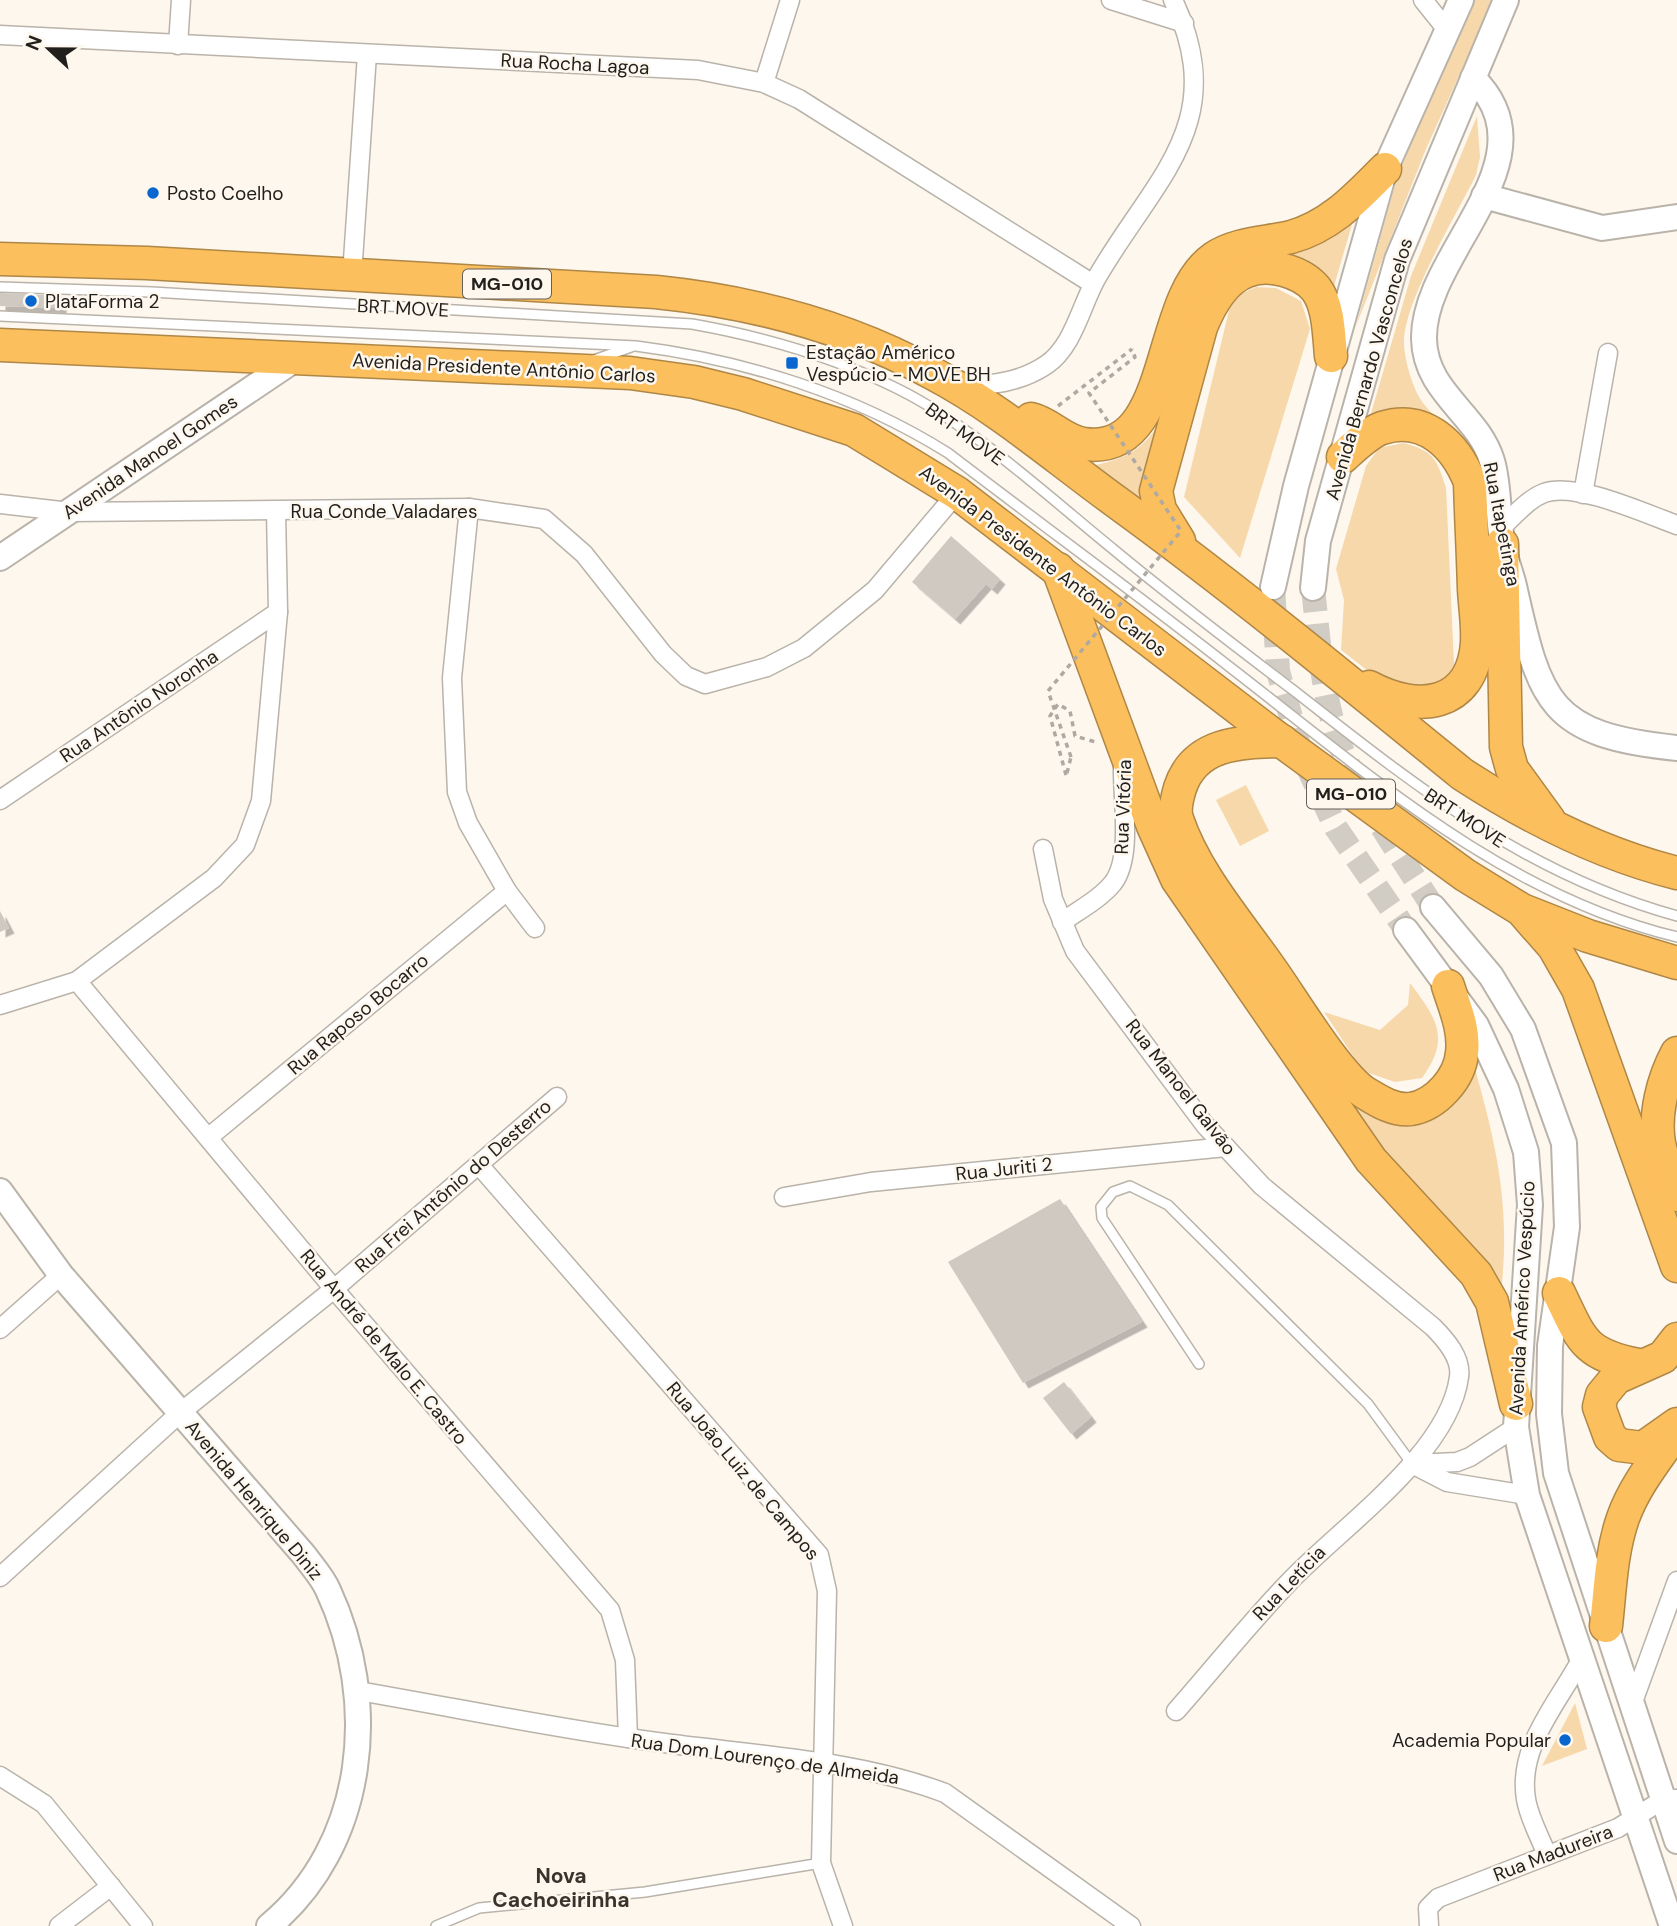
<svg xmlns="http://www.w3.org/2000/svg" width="1677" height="1926" font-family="'DM Sans',sans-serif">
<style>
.green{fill:#f7d8ab}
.building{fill:#d0c9c1;filter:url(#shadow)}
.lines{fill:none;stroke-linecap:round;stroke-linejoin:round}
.secondary-tunnel{stroke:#d1ccc4;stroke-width:24;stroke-dasharray:24 12;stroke-linecap:butt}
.lane-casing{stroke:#b9b3aa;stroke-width:12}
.street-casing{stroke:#b9b3aa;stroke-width:21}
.secondary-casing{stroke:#b9b3aa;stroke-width:28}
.highway-casing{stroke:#af8746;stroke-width:35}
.path{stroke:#aea9a2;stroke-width:3.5;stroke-dasharray:5 5;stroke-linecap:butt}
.lane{stroke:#fff;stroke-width:9}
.street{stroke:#fff;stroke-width:18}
.secondary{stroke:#fff;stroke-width:24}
.highway{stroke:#fcbf5d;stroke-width:32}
.path-bridge{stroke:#aea9a2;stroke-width:3.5;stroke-dasharray:5 5;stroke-linecap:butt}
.poi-dot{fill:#0966cf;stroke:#fdf7ee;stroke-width:2.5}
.labels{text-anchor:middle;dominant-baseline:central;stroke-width:5;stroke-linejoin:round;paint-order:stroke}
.shield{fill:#fdf7ee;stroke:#63605b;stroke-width:2}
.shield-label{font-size:18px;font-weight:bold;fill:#211f1c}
.street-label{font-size:19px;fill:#211f1c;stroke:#fdf7ee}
.poi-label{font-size:19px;fill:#211f1c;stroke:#fdf7ee;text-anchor:start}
.neighbourhood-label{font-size:21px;font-weight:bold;fill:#38332c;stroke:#fdf7ee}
</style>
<defs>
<filter id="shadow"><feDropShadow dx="5.5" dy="5.5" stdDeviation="0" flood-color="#0004"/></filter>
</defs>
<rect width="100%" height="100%" fill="#fdf7ee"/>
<g class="green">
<polygon points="1473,0 1493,0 1426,149 1356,326 1398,174"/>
<path d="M1477 116 1480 157 1476 175C1457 214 1404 301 1404 342 1404 359 1413 390 1423 403 1434 418 1451 427 1462 441V446L1367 427 1411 276Z"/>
<path d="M1353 221 1332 293C1313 269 1294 252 1260 256 1234 259 1207 271 1194 296 1181 323 1180 356 1174 385 1165 428 1152 468 1150 512L1090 466C1178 452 1165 389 1184 319 1187 306 1192 291 1201 280 1227 253 1256 256 1290 249 1313 245 1334 233 1353 221Z"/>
<polygon points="1256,287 1276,288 1301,301 1310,329 1240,558 1184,497 1232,298"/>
<path d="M1403 443C1433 450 1437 459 1446 488L1454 664 1448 679 1434 691 1391 689 1341 650 1344 600 1336 569 1366 466 1379 448Z"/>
<polygon points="1246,785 1269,831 1240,846 1216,800"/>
<path d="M1410 983C1437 1019 1451 1038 1422 1078L1395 1082 1363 1071 1324 1012 1380 1030 1408 1005Z"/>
<path d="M1472 1058C1496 1143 1511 1204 1501 1293L1374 1142 1344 1097 1374 1115 1387 1118Z"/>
<polygon points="1575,1703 1587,1749 1542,1766"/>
</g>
<g class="building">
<polygon points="0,293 62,296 61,308 0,306"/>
<polygon points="951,536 1000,579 992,589 986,584 955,619 912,582"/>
<polygon points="0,911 9,928 0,932"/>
<polygon points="1060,1199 1142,1322 1023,1383 948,1262"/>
<polygon points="1064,1382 1091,1417 1071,1434 1043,1398"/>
</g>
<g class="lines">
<g class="secondary-tunnel">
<polyline points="1273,587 1278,671 1301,753 1336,828 1406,930"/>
<path d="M1313 588C1319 641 1322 700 1342 750 1365 806 1401 856 1433 907"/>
</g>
<defs>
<g id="lane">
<path d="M0 287 152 292 692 324C765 337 832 356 898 389 971 425 1049 497 1113 549 1173 599 1235 646 1297 693 1417 787 1527 875 1677 916"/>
<path d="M0 316 636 346C745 360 854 394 948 453 1042 525 1138 595 1231 668 1368 774 1504 895 1677 937"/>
<polyline points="594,360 631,347"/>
<polyline points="1199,1364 1102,1218 1101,1207 1113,1192 1130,1186 1168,1205 1368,1404 1412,1464"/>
<polyline points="436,1926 479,1908 645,1892 821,1863"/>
</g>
<g id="street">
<polyline points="1111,0 1184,23"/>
<polyline points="1423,0 1447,30"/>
<polyline points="0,35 698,70 764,83 799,99 1093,284"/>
<polyline points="178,45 181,0"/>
<polyline points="764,83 790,0"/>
<polyline points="352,275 367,54"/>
<path d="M960 386C991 385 1019 383 1046 365 1073 347 1081 306 1096 279 1153 179 1232 124 1173 0"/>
<polyline points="1583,494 1608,353"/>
<polyline points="0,504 70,512 469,508 544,519 584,554 663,654 686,676 705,684 767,667 804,648 875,590 957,493"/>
<polyline points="469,508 452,678 457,792 468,823 507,891 535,928"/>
<path d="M1501 528C1514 516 1528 499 1544 493 1575 481 1646 514 1677 525"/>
<polyline points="0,800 278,612"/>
<path d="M1043 849 1053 899 1075 951 1205 1125 1262 1186 1433 1327C1445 1339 1462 1358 1459 1377 1449 1453 1343 1526 1292 1579 1251 1621 1215 1667 1176 1711"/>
<path d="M1062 922C1079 910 1100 899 1113 883 1133 857 1122 798 1123 766"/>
<polyline points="77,981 334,1289 610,1610 625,1660 628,1738"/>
<polyline points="0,1005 77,981 214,878 245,845 261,801 278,612 276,511"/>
<polyline points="209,1137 507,891"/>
<polyline points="479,1165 819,1555 827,1591 821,1863 843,1926"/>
<polyline points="784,1197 871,1182 1226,1147"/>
<polyline points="0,1329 61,1275"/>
<polyline points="1412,1464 1447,1482 1527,1495"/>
<polyline points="1414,1464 1457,1462 1470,1457 1516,1427"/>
<polyline points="0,1577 181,1412 334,1289 557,1097"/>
<path d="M358 1691C458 1708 557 1729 657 1742 752 1755 855 1759 945 1793L1131 1926"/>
<polyline points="1633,1702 1677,1581"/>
<polyline points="0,1776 44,1804 143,1926"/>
<path d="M1547 1855C1540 1837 1529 1818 1526 1799 1517 1745 1560 1701 1583 1656"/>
<polyline points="59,1926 111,1886"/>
<polyline points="1429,1926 1428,1908 1438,1898 1618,1828 1664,1799 1677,1799"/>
</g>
<g id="secondary">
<path d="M1473 78C1557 160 1422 253 1424 339 1425 393 1478 414 1492 461 1500 488 1497 518 1503 546 1505 559 1511 573 1514 586 1540 703 1549 735 1677 748"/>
<polyline points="1484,196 1602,228 1677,217"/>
<polyline points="0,558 300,356"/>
<polyline points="1273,587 1296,486 1385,169 1461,0"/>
<polyline points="1313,588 1318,541 1397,260 1506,0"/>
<polyline points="1433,907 1491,976 1523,1029 1564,1143 1567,1227 1550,1346 1549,1414 1556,1473 1677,1841"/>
<polyline points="1406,930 1476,1025 1506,1089 1526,1152 1530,1205 1516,1427 1527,1495 1672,1926"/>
<path d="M0 1191 61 1275 304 1555C312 1566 323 1578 328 1590 380 1701 367 1845 269 1926"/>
</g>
<g id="highway">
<path d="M0 259 147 263 656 292C753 302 846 326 932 373 999 408 1057 459 1118 503 1236 589 1349 682 1462 774 1528 817 1601 854 1677 873"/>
<polyline points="0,345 630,373 694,382 743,394 854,430 957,493 1273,735 1465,875 1522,910 1588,936 1677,963"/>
<path d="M1031 419C1051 424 1063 441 1084 444 1175 456 1154 300 1214 258 1236 243 1266 243 1291 237 1331 226 1357 197 1385 169"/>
<path d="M1343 457C1354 447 1368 433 1382 428 1425 414 1456 446 1470 482 1471 517 1473 553 1474 589 1475 607 1478 625 1477 643 1472 708 1417 713 1369 687"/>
<path d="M1179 541 1160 510 1156 491 1201 327C1216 290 1239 258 1284 270 1295 273 1308 279 1316 289 1329 306 1329 335 1331 356"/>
<polyline points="1502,544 1506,747 1512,769 1549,820"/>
<polyline points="1058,569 1153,826 1177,879 1371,1160 1476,1274 1492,1302 1516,1404"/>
<path d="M1282 741C1241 742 1195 742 1180 788 1177 798 1174 810 1177 819 1195 873 1238 922 1270 968 1291 997 1339 1078 1367 1094 1380 1102 1395 1111 1411 1109 1436 1105 1460 1078 1462 1053 1465 1030 1455 1008 1448 986"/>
<polyline points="1525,914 1554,947 1578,989 1677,1266"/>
<path d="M1677 1053C1663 1079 1654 1114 1659 1143 1662 1160 1671 1178 1677 1195"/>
<path d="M1559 1293C1582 1341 1584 1354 1638 1365"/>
<polyline points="1677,1339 1663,1357 1616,1378 1602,1395 1599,1407 1610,1437 1619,1445 1643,1448 1677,1424"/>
<path d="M1606 1626C1610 1590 1611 1552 1623 1518 1634 1487 1655 1461 1674 1434"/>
</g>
</defs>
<use href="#lane" class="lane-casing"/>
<use href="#street" class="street-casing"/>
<use href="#secondary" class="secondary-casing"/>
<use href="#highway" class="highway-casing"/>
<g class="path">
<polyline points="1058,406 1132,349"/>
<polyline points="1067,773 1071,757"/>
<polyline points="1066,775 1050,716 1058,704 1070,711 1075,736 1099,743"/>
</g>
<use href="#lane" class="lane"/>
<use href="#street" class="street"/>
<use href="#secondary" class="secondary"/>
<use href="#highway" class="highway"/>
<polyline class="path-bridge" points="1071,757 1048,691 1181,531 1089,393 1135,357 1132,349"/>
</g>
<g class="poi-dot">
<circle cx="153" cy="193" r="7"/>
<circle cx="31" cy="301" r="7"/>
<rect x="785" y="356" width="14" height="14" rx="3.5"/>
<circle cx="1565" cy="1740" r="7"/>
</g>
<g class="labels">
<g class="shield">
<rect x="463" y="269.5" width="88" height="29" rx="5"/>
<rect x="1307" y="779.5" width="88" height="29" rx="5"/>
</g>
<g class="shield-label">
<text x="507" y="284">MG-010</text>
<text x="1351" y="794">MG-010</text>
</g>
<g class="street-label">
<text transform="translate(575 64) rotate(3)">Rua Rocha Lagoa</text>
<text transform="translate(403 308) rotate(3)">BRT MOVE</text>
<text transform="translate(504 368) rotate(3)">Avenida Presidente Antônio Carlos</text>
<text transform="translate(1369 369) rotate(-74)">Avenida Bernardo Vasconcelos</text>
<text transform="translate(965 434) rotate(36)">BRT MOVE</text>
<text transform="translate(150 457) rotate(-34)">Avenida Manoel Gomes</text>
<text x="384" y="511">Rua Conde Valadares</text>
<text transform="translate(1502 524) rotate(79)">Rua Itapetinga</text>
<text transform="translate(1043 561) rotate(37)">Avenida Presidente Antônio Carlos</text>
<text transform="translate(139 706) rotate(-34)">Rua Antônio Noronha</text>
<text transform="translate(1123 807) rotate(-88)">Rua Vitória</text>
<text transform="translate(1465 818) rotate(33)">BRT MOVE</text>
<text transform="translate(358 1014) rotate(-40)">Rua Raposo Bocarro</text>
<text transform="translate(1181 1087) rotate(52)">Rua Manoel Galvão</text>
<text transform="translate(1004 1169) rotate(-6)">Rua Juriti 2</text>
<text transform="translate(453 1186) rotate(-41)">Rua Frei Antônio do Desterro</text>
<text transform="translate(1522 1298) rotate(-87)">Avenida Américo Vespúcio</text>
<text transform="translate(384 1347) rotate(50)">Rua André de Malo E. Castro</text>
<text transform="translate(743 1471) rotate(50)">Rua João Luiz de Campos</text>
<text transform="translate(254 1500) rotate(50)">Avenida Henrique Diniz</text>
<text transform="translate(1289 1583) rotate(-46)">Rua Letícia</text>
<text transform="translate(765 1759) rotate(8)">Rua Dom Lourenço de Almeida</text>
<text transform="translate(1553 1853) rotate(-21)">Rua Madureira</text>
</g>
<g class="poi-label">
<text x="167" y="193">Posto Coelho</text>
<text x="45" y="301">PlataForma 2</text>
<text x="806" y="352">Estação Américo<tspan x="806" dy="22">Vespúcio - MOVE BH</tspan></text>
<text x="1551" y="1740" text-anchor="end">Academia Popular</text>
</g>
<g class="neighbourhood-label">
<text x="561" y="1876">Nova<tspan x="561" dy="24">Cachoeirinha</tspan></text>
</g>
</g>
<g transform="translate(49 49) rotate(292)" stroke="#fdf7ee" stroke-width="5" paint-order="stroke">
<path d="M0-5L12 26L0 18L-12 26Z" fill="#211f1c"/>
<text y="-10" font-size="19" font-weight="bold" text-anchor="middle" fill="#211f1c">N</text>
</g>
</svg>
